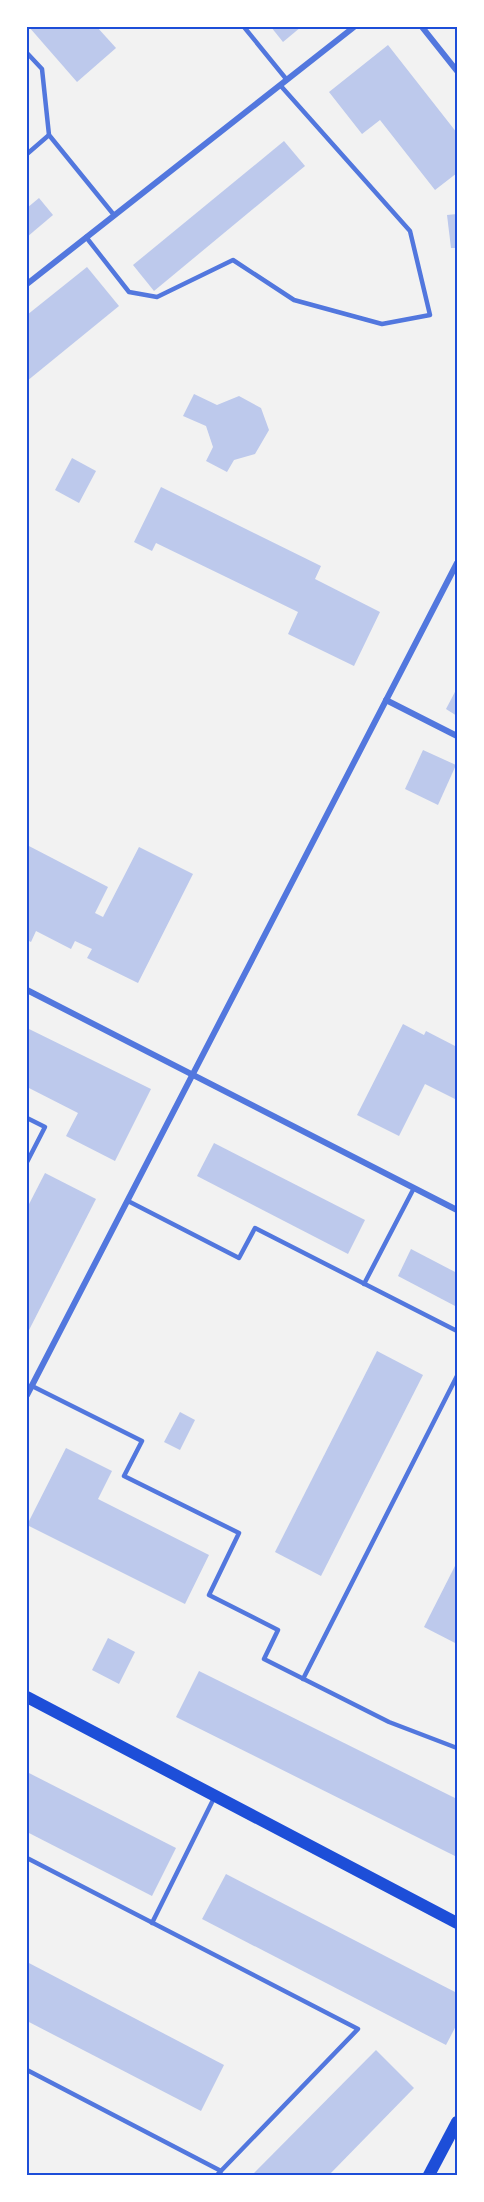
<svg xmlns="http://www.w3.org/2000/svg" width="484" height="2202" font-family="'Source Serif 4',serif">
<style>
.building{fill:#bdc9ec}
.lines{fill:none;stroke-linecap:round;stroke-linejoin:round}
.service{stroke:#5277de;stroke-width:4.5}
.minor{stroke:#5277de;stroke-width:6}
.secondary{stroke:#1d4ed8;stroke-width:12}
.neatline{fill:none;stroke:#1d4ed8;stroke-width:2}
</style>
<rect width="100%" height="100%" fill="#f2f2f2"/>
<g class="building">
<polygon points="29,27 97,27 116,48 77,82"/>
<polygon points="271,27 301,27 283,42"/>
<polygon points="388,45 457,133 457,173 435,190 380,120 362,134 329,92"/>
<polygon points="284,141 305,166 154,291 133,265"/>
<polygon points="39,198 53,215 27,237 27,208"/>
<polygon points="457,214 457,248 451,248 447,215"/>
<polygon points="87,267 119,306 27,381 27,315"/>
<polygon points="194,394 217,405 239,396 261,408 269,430 255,454 234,460 227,472 206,461 213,447 206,426 183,416"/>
<polygon points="72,458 96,471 79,503 55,490"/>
<polygon points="161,487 321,566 315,579 380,612 354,666 288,634 298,612 156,543 152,551 134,542"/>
<polygon points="457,688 457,716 446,709"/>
<polygon points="423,750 456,765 438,805 405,789"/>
<polygon points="27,845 108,887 95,913 103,917 139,847 193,874 138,983 87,958 92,949 75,941 71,949 36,931 31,942 27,940"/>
<polygon points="403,1024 424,1035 426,1031 457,1047 457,1100 425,1084 399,1136 357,1115"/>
<polygon points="27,1028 151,1089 115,1161 66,1136 78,1113 27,1087"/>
<polygon points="214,1143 365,1220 348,1254 197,1176"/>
<polygon points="45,1173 96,1199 27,1334 27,1208"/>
<polygon points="411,1249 457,1273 457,1307 398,1276"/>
<polygon points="377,1351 423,1375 321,1576 275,1552"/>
<polygon points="180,1412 195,1420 180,1450 164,1442"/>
<polygon points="66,1448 112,1471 98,1499 209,1555 185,1604 27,1525"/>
<polygon points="457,1562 457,1644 424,1627"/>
<polygon points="108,1638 135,1652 119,1684 92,1670"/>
<polygon points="199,1671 457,1799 457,1857 176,1717"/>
<polygon points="27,1772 176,1848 152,1896 27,1832"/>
<polygon points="226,1874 457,1993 457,2024 446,2045 202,1919"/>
<polygon points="27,1962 224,2065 201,2111 27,2021"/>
<polygon points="376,2050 414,2088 329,2175 252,2175"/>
</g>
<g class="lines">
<g class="service">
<polyline points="244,27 287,80"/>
<polyline points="27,53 42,69 49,135 114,215"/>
<polyline points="27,154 49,135"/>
<polyline points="86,237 129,292 157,297 233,260 294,300 382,324 430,315 410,231 280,85"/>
<polyline points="27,1118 45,1127 27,1162"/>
<polyline points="128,1201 239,1258 255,1228 457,1331"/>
<polyline points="364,1284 414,1188"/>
<polyline points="32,1386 142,1441 124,1476 239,1533 209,1595 278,1630 264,1659 389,1722 457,1748"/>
<polyline points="303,1679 457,1376"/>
<polyline points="27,1858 358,2029 217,2175"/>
<polyline points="152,1923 215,1796"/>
<polyline points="27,2070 221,2171"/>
</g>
<g class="minor">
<polyline points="422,27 457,71"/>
<polyline points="27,284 354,27"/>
<polyline points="386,700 457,736"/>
<polyline points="27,990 457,1210"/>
<polyline points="27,1395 457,563"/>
</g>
<g class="secondary">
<polyline points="27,1697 457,1923"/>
<polyline points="429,2175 457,2122"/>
</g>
</g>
<rect width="484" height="2202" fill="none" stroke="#ffffff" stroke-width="57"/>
<rect x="28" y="28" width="428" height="2146" class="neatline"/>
</svg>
